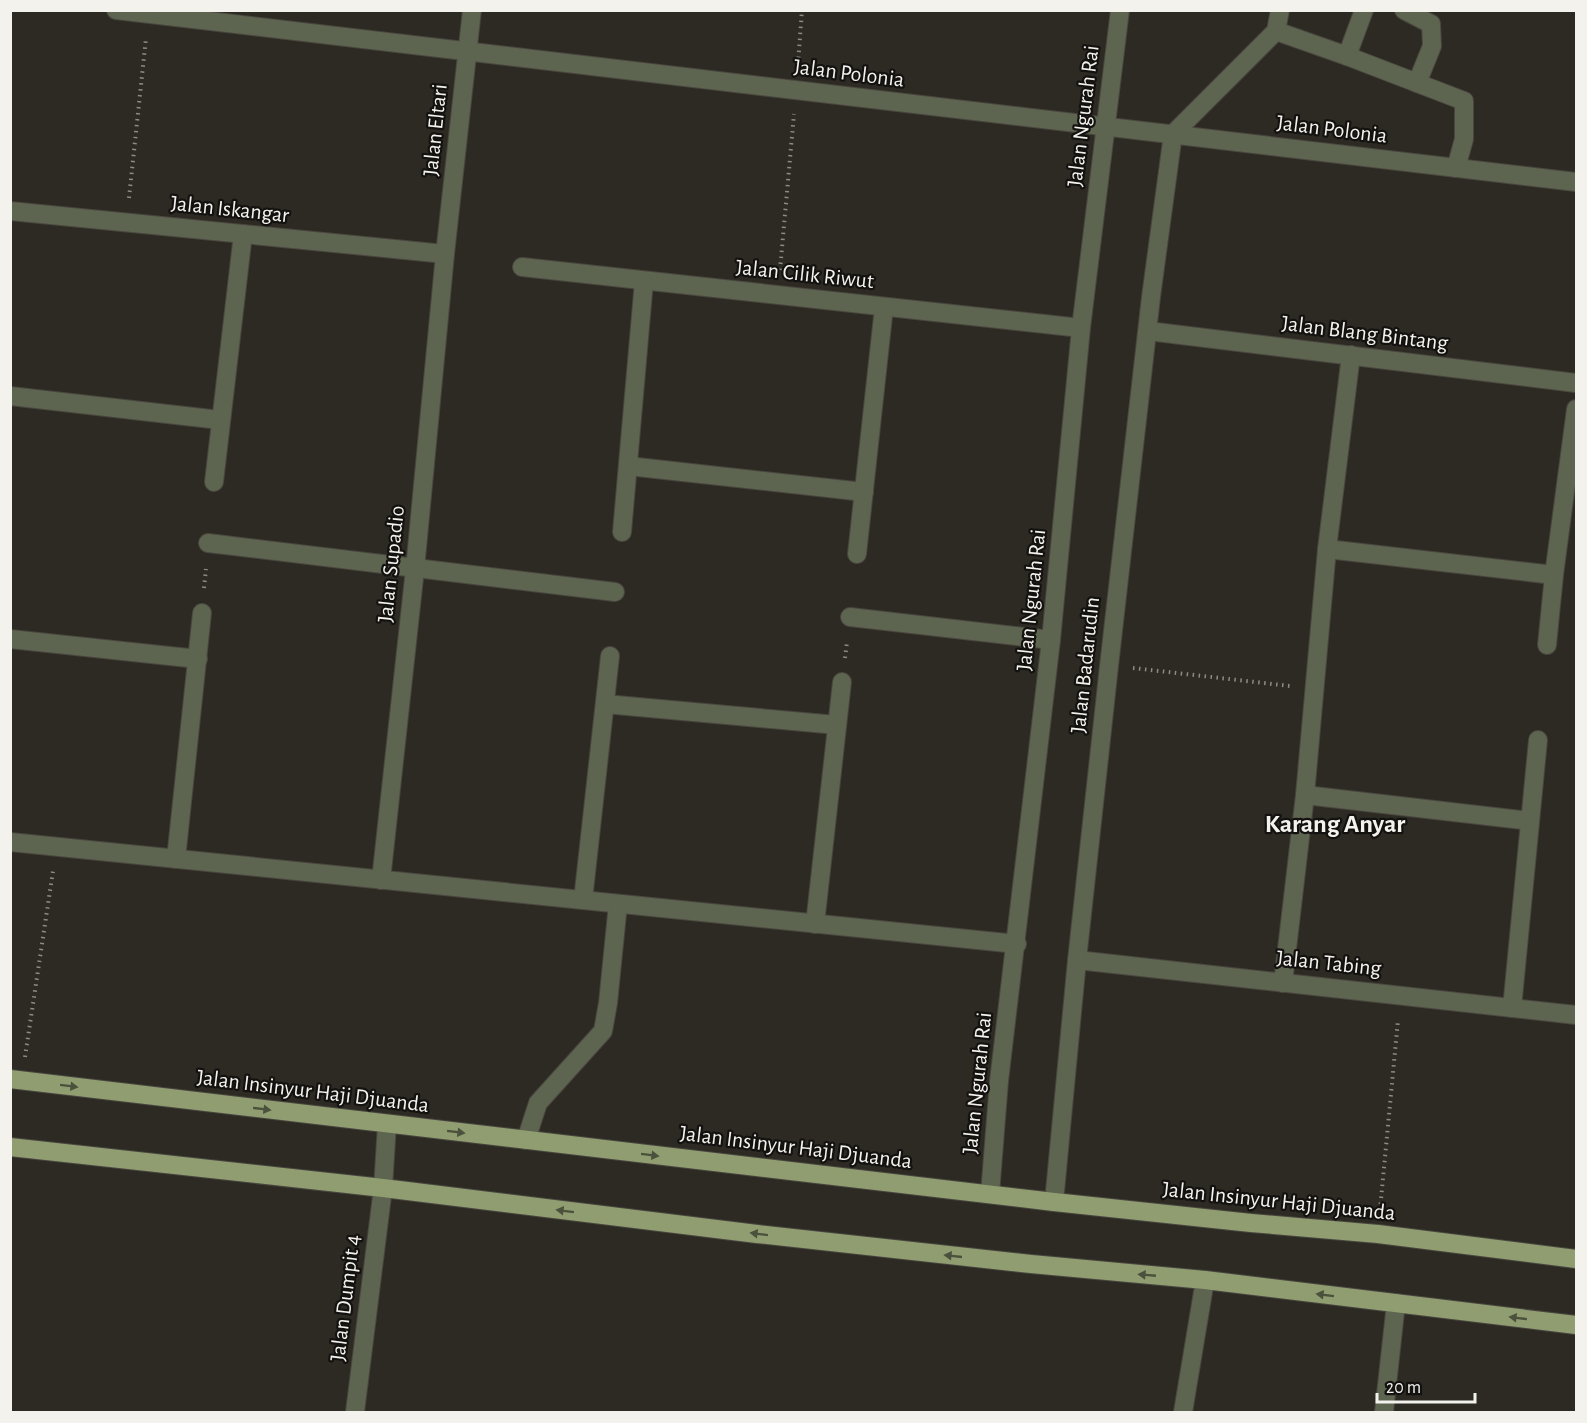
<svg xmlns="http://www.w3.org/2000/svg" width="1587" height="1423" font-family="'Alegreya Sans',sans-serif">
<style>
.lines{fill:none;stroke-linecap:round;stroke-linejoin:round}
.minor-casing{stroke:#49463f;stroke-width:20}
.major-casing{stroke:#49463f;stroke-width:20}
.path{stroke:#8e8b85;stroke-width:4;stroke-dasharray:1.5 4.5;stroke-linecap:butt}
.minor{stroke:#5d644f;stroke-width:18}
.major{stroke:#8f9d71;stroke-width:18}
.oneway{fill:#4b513c}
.labels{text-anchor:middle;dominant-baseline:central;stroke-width:4.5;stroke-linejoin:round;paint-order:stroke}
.street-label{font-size:22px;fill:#f4f2ed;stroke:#141210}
.quarter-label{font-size:26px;font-weight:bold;fill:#f4f2ed;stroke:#141210}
</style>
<rect width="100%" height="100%" fill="#2d2a23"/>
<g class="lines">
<defs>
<g id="minor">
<polyline points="116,10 1576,182"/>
<polyline points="1364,10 1347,56 1464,101 1464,139 1456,168"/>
<polyline points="1404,10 1431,24 1432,46 1417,83"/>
<polyline points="1276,31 1347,56"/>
<polyline points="10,211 445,254"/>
<polyline points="522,267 1081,328"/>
<polyline points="1148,331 1576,383"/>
<polyline points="10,396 220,420"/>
<polyline points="628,466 864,492"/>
<polyline points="214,482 243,234"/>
<polyline points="622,532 644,281"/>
<polyline points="208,543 615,592"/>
<polyline points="1327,549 1554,575"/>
<polyline points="857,554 884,307"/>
<polyline points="850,617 1051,640"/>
<polyline points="10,639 198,659"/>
<polyline points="1547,645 1554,575 1576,409"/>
<polyline points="605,704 837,725"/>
<polyline points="1305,795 1530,821"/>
<polyline points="10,842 1017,944"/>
<polyline points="176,859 202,613"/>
<polyline points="381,880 415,569 445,254 472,10"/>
<polyline points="583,900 610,656"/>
<polyline points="815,924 842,682"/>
<polyline points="1077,960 1576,1015"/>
<polyline points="1283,983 1305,795 1327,549 1351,355"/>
<polyline points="1512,1008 1538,740"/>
<polyline points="526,1140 538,1103 603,1031 608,1003 618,904"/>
<polyline points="990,1194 999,1081 1051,640 1081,328 1120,10"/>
<polyline points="1054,1202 1077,960 1109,666 1151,297 1173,134 1276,31 1280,10"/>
<polyline points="355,1412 383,1188 387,1124"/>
<polyline points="1183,1412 1205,1280"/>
<polyline points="1384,1412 1396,1303"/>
</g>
<g id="major">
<polyline points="10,1079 1054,1202 1251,1223 1378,1234 1576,1259"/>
<polyline points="10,1147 383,1188 757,1234 1031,1264 1205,1280 1576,1325"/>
</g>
</defs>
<use href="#minor" class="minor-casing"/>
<use href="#major" class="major-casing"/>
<g class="path">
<polyline points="798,64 802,10"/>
<polyline points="129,198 146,38"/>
<polyline points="780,270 794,114"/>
<polyline points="204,588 206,569"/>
<polyline points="845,658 847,642"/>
<polyline points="1133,668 1290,686"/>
<polyline points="25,1057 53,871"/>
<polyline points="1380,1210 1398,1020"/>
</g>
<use href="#minor" class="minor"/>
<use href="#major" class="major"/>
</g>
<defs><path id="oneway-solid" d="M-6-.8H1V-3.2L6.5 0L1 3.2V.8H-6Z" transform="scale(1.5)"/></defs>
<g class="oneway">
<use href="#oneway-solid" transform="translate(69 1086) rotate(7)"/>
<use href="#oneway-solid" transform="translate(262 1109) rotate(7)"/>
<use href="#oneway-solid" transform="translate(456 1132) rotate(7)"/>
<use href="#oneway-solid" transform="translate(650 1155) rotate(7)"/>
<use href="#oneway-solid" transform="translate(565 1211) rotate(-173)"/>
<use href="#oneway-solid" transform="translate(759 1234) rotate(-173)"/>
<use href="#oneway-solid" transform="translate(953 1256) rotate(-174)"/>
<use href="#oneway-solid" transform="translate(1147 1275) rotate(-175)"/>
<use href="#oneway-solid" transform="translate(1325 1295) rotate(-173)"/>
<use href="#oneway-solid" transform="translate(1518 1318) rotate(-173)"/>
</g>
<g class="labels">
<g class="street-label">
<text transform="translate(849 73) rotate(7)">Jalan Polonia</text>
<text transform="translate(1083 116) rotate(-83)">Jalan Ngurah Rai</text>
<text transform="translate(1332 129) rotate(7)">Jalan Polonia</text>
<text transform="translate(435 130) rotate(-84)">Jalan Eltari</text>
<text transform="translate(230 209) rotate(6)">Jalan Iskangar</text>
<text transform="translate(805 274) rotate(6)">Jalan Cilik Riwut</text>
<text transform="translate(1365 333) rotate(7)">Jalan Blang Bintang</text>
<text transform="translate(391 564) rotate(-84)">Jalan Supadio</text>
<text transform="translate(1031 600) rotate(-84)">Jalan Ngurah Rai</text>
<text transform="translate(1085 665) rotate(-84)">Jalan Badarudin</text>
<text transform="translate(1329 963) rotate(6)">Jalan Tabing</text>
<text transform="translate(977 1083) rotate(-84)">Jalan Ngurah Rai</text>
<text transform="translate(313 1091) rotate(7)">Jalan Insinyur Haji Djuanda</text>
<text transform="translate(796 1147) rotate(7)">Jalan Insinyur Haji Djuanda</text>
<text transform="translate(1279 1201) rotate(6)">Jalan Insinyur Haji Djuanda</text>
<text transform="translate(345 1298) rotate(-83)">Jalan Dumpit 4</text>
</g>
<g class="quarter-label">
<text x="1335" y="824">Karang Anyar</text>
</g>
</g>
<rect width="1587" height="1423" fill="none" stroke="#f4f2ed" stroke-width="24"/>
<path d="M1377 1393v9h98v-9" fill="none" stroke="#f4f2ed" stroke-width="3"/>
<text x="1386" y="1393" font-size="18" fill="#f4f2ed" stroke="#141210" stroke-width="4.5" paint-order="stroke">20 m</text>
</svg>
